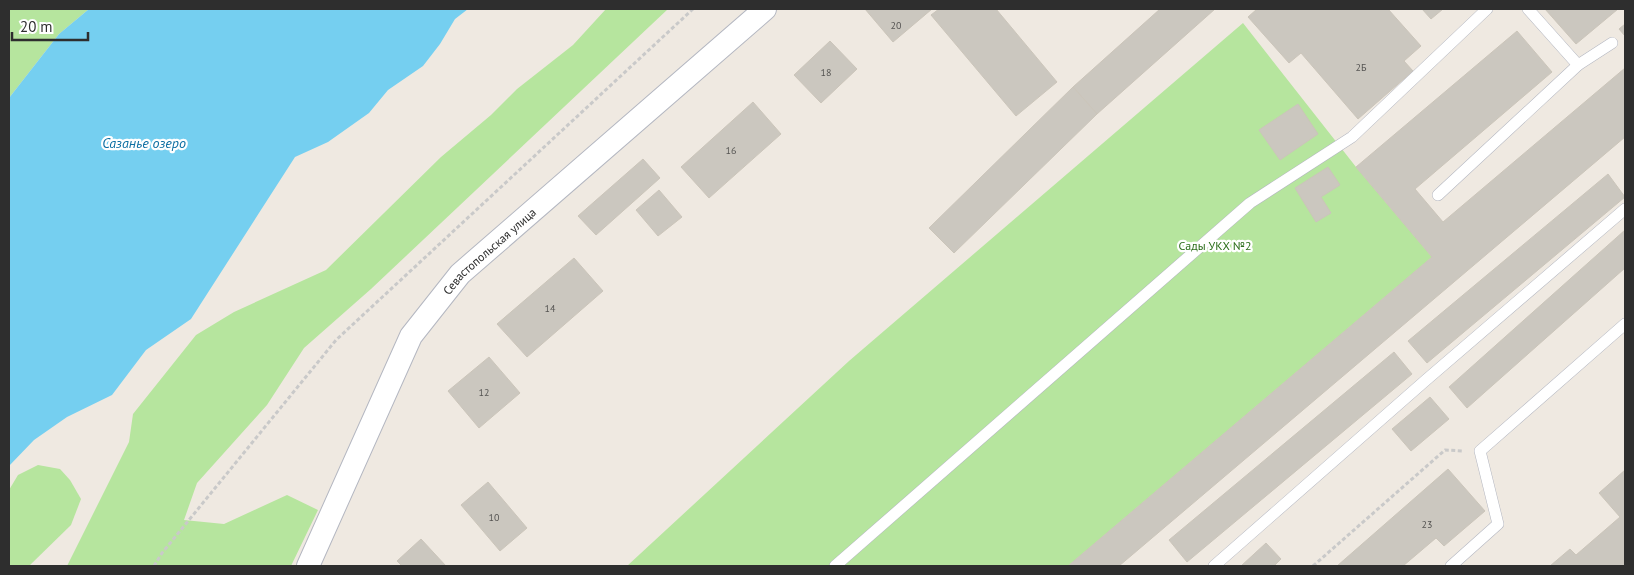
<svg xmlns="http://www.w3.org/2000/svg" width="1634" height="575" font-family="'PT Sans',sans-serif">
<style>
.green{fill:#b6e59e}
.water{fill:#75cff0}
.building{fill:#cbc7bf;stroke:#cbc5ba}
.lines{fill:none;stroke-linecap:round;stroke-linejoin:round}
.service-casing{stroke:#b4b7c1;stroke-width:12}
.minor-casing{stroke:#b4b7c1;stroke-width:24}
.path{stroke:#c9c9c9;stroke-width:3;stroke-dasharray:4 2.5;stroke-linecap:butt}
.service{stroke:#fff;stroke-width:11}
.minor{stroke:#fff;stroke-width:22}
.labels{text-anchor:middle;dominant-baseline:central;stroke-width:4.5;stroke-linejoin:round;paint-order:stroke}
.number-label{font-size:10px;fill:#555452}
.park-label{font-size:12px;fill:#2c6e1b;stroke:#fff}
.street-label{font-size:12px;fill:#2e2e2e;stroke:#fff}
.water-label{font-size:14px;font-style:italic;fill:#0d6fa3;stroke:#fff}
</style>
<rect width="100%" height="100%" fill="#efe9e1"/>
<g class="green">
<polygon points="9,9 89,9 59,34 9,98"/>
<polygon points="606,9 668,9 371,289 304,348 267,405 197,483 184,520 224,524 287,495 318,510 291,566 67,566 129,442 133,414 196,335 234,312 326,270 441,157 491,115 517,89 573,45"/>
<polygon points="1243,23 1356,167 1432,257 1068,566 627,566 849,361"/>
<polygon points="38,465 60,469 70,480 81,499 71,525 29,566 9,566 9,490 18,475"/>
</g>
<polygon class="water" points="89,9 468,9 455,19 440,44 423,66 388,90 369,113 328,142 295,157 191,319 146,350 112,395 67,417 34,440 9,466 9,98 59,34"/>
<g class="building">
<polygon points="865,9 932,9 893,42"/>
<polygon points="939,9 996,9 1057,82 1016,116 931,15"/>
<polygon points="1160,9 1215,9 1097,114 1073,87"/>
<polygon points="1257,9 1388,9 1421,46 1404,61 1413,71 1358,119 1301,53 1289,63 1248,17"/>
<polygon points="1422,9 1443,9 1431,19"/>
<polygon points="1545,9 1618,9 1576,44"/>
<polygon points="1625,24 1625,36 1619,29"/>
<polygon points="1517,31 1552,72 1415,189 1443,222 1625,68 1625,137 1119,566 1068,566 1432,257 1356,167"/>
<polygon points="830,41 857,69 821,103 794,75"/>
<polygon points="1073,87 1097,114 954,253 929,228"/>
<polygon points="753,102 781,134 709,198 681,167"/>
<polygon points="1298,104 1318,134 1280,160 1259,130"/>
<polygon points="643,159 660,178 596,235 578,216"/>
<polygon points="1328,167 1340,185 1321,197 1331,213 1316,222 1295,188"/>
<polygon points="1608,174 1625,197 1427,363 1408,341"/>
<polygon points="659,190 682,217 658,236 636,210"/>
<polygon points="1625,230 1625,268 1467,408 1449,387"/>
<polygon points="574,258 603,291 527,357 497,324"/>
<polygon points="1394,352 1412,374 1187,562 1169,540"/>
<polygon points="489,357 520,393 479,428 448,391"/>
<polygon points="1430,397 1449,419 1411,451 1392,429"/>
<polygon points="1448,469 1485,511 1444,546 1436,538 1403,566 1337,566"/>
<polygon points="1625,470 1625,566 1550,566 1570,549 1576,555 1620,517 1599,493"/>
<polygon points="488,482 527,528 500,551 461,505"/>
<polygon points="421,539 446,566 402,566 397,561"/>
<polygon points="1266,543 1281,559 1274,566 1241,566"/>
</g>
<g class="lines">
<defs>
<g id="service">
<polyline points="1528,9 1578,65"/>
<polyline points="1438,195 1578,65 1612,43"/>
<polyline points="835,566 1250,203 1352,137 1487,9"/>
<polyline points="1214,566 1426,380 1625,209"/>
<polyline points="1451,566 1498,524 1480,451 1625,324"/>
</g>
<g id="minor">
<path id="s1" d="M308 566 411 336 460 274 765 9"/>
</g>
</defs>
<use href="#service" class="service-casing"/>
<use href="#minor" class="minor-casing"/>
<g class="path">
<polyline points="154,566 162,553 336,340 693,9"/>
<polyline points="1313,566 1445,450 1463,451"/>
</g>
<use href="#service" class="service"/>
<use href="#minor" class="minor"/>
</g>
<g class="labels">
<g class="number-label">
<text x="896" y="25">20</text>
<text x="1361" y="67">2Б</text>
<text x="826" y="72">18</text>
<text x="731" y="150">16</text>
<text x="550" y="308">14</text>
<text x="484" y="392">12</text>
<text x="494" y="517">10</text>
<text x="1427" y="524">23</text>
</g>
<g class="park-label">
<text x="1215" y="245">Сады УКХ №2</text>
</g>
<g class="street-label">
<text stroke="none"><textPath href="#s1" startOffset="368">Севастопольская улица</textPath></text>
</g>
<g class="water-label">
<text x="144" y="143">Сазанье озеро</text>
</g>
</g>
<rect width="1634" height="575" fill="none" stroke="#2e2e2e" stroke-width="20"/>
<path d="M12 32v8h76v-8" fill="none" stroke="#2e2e2e" stroke-width="2.5"/>
<text x="20" y="32" font-size="15" fill="#2e2e2e" stroke="#ffffff" stroke-width="4" paint-order="stroke">20 m</text>
</svg>
